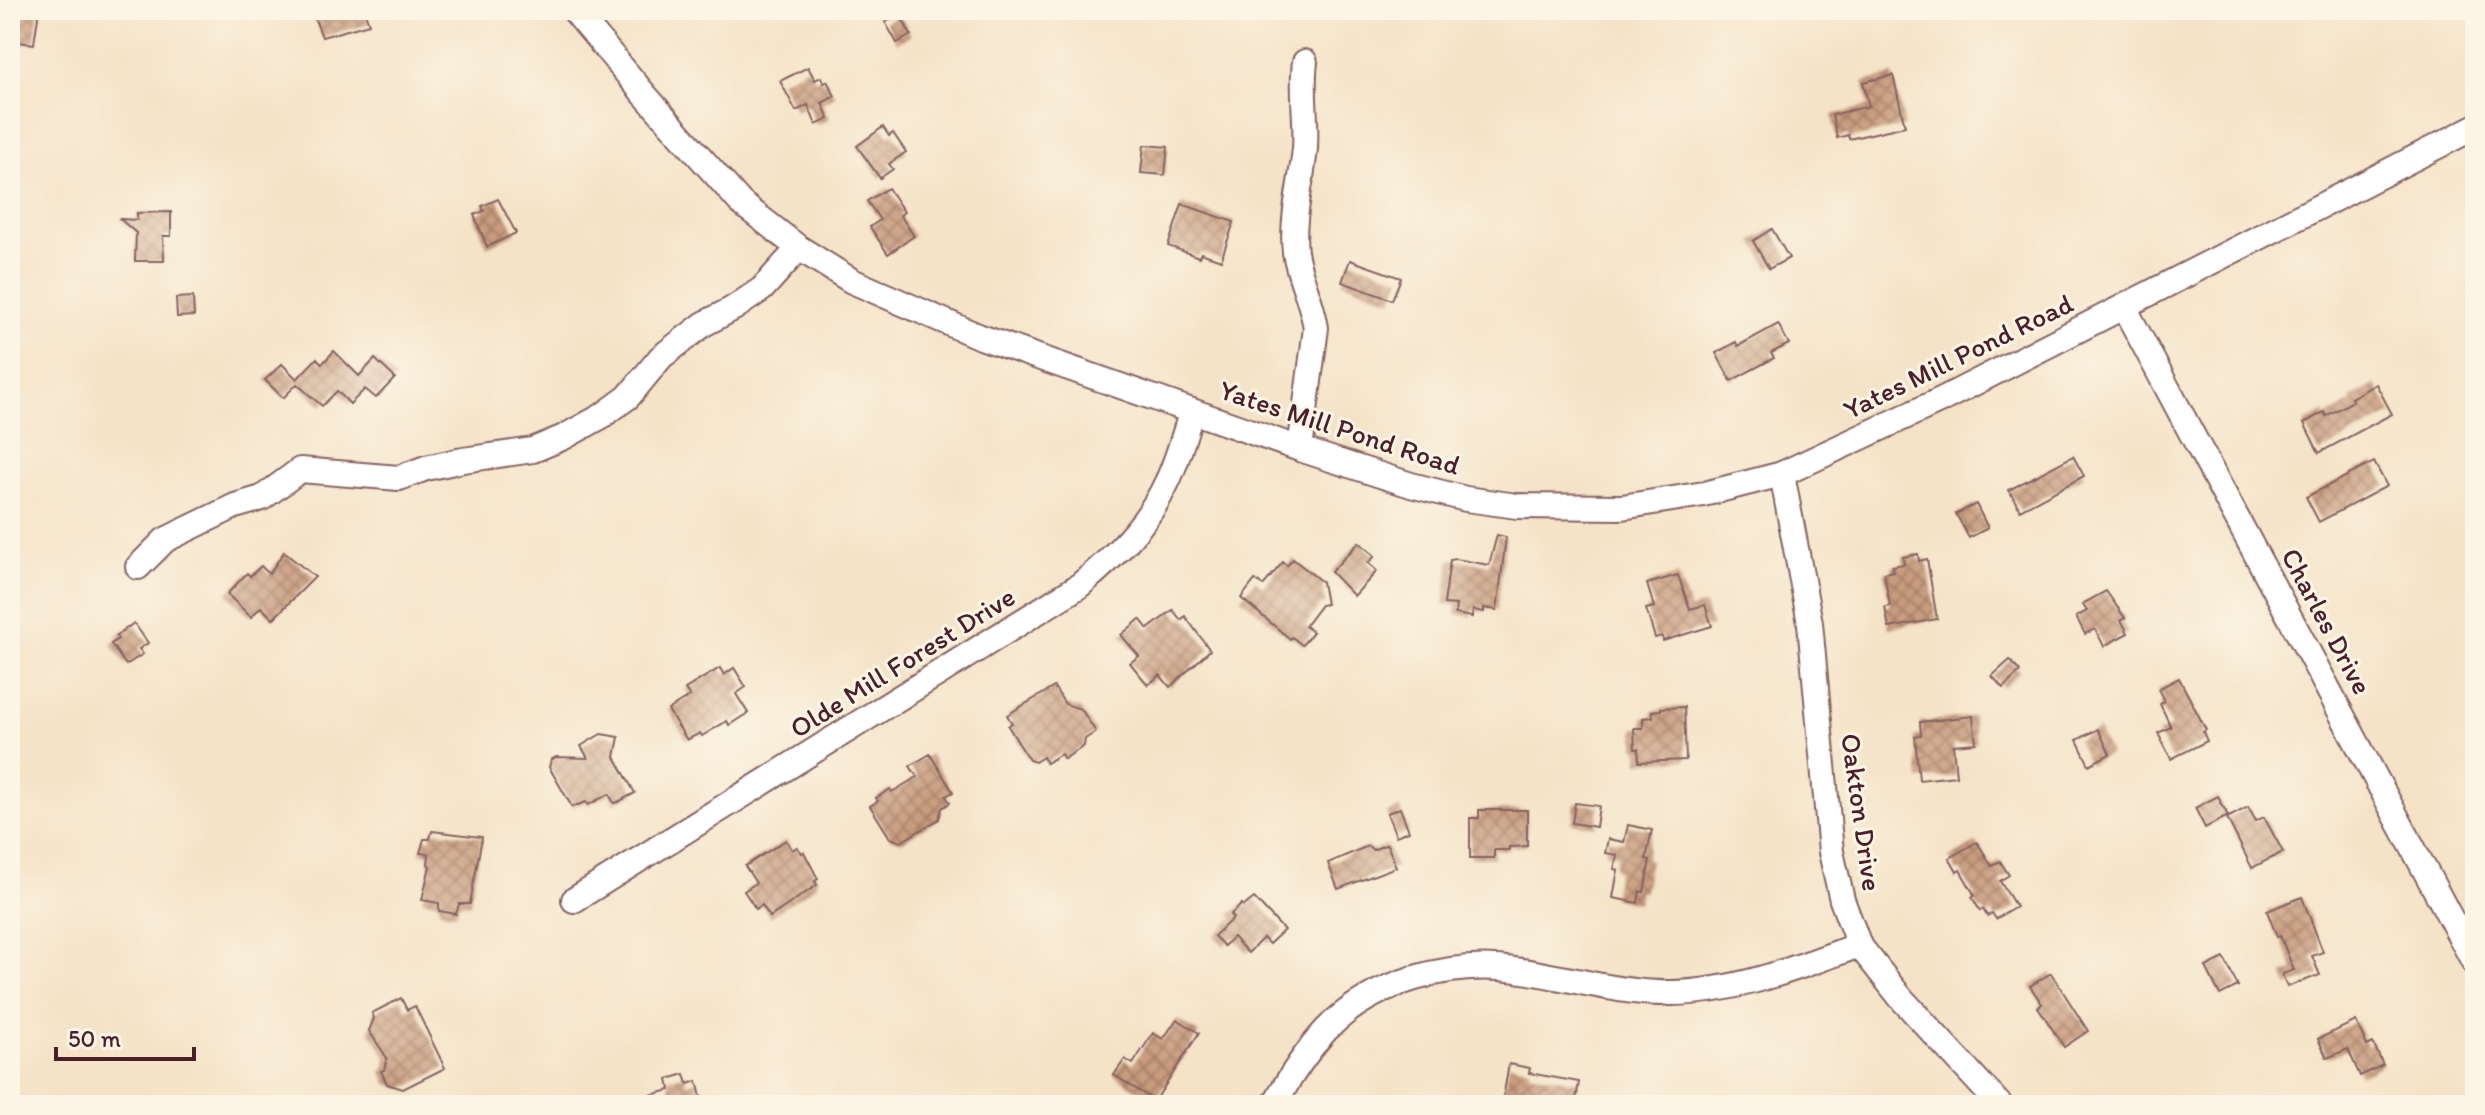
<svg xmlns="http://www.w3.org/2000/svg" width="2485" height="1115" font-family="Itim,sans-serif">
<style>
.building{fill:url(#building-cross-hatch)}
.lines{fill:none;stroke-linecap:round;stroke-linejoin:round}
.minor-casing{stroke:#866462;stroke-width:28}
.minor{stroke:#fff;stroke-width:24}
.labels{text-anchor:middle;dominant-baseline:central;stroke-width:6;stroke-linejoin:round;paint-order:stroke}
.street-label{font-size:28px;fill:#4a1f2b;stroke:#fcf5e5}
</style>
<defs>
<pattern id="building-cross-hatch" width="8" height="8" patternUnits="userSpaceOnUse" patternTransform="scale(2)"><rect width="8" height="8" fill="#c99c7e"/><path d="M0 0l8 8M0 8l8-8" fill="none" stroke="#a57f67"/></pattern>
</defs>
<rect width="100%" height="100%" fill="#fcf5e5"/>
<filter id="ink" filterUnits="userSpaceOnUse"><feTurbulence type="fractalNoise" baseFrequency=".0125" numOctaves="2"/><feDisplacementMap in="SourceGraphic" scale="16" xChannelSelector="R" yChannelSelector="G"/><feConvolveMatrix kernelMatrix="1 2 1 2 8 2 1 2 1" color-interpolation-filters="sRGB"/></filter>
<filter id="wash" filterUnits="userSpaceOnUse"><feTurbulence type="fractalNoise" baseFrequency=".006" numOctaves="4" result="noise"/><feDisplacementMap in="SourceGraphic" scale="32" xChannelSelector="R" yChannelSelector="G"/><feGaussianBlur stdDeviation="1.8" result="paint"/><feColorMatrix in="noise" values="0 0 0 0 0 0 0 0 0 0 0 0 0 0 0 0 0 1.4 0 .05"/><feComposite in="paint" operator="in"/></filter>
<g filter="url(#wash)">
<rect width="100%" height="100%" fill="#f4e3c7"/>
<g id="blocks">
<g class="building">
<polygon points="10,10 39,10 34,44 10,41"/>
<polygon points="322,10 364,10 369,24 322,37 313,14"/>
<polygon points="900,15 911,35 897,43 885,22"/>
<polygon points="808,67 815,80 821,77 824,83 827,81 835,96 822,103 829,119 816,125 808,105 796,111 780,81"/>
<polygon points="1893,75 1905,126 1849,139 1848,135 1837,138 1832,115 1869,106 1863,82"/>
<polygon points="883,127 889,136 893,133 906,152 889,164 893,169 880,178 857,146"/>
<polygon points="1144,145 1168,147 1165,175 1141,173"/>
<polygon points="888,188 904,212 900,215 914,236 888,254 870,227 880,220 867,201"/>
<polygon points="498,199 516,233 487,247 474,215 484,211 482,206"/>
<polygon points="1182,204 1234,222 1221,260 1201,253 1199,257 1168,246"/>
<polygon points="171,212 171,236 163,236 164,261 135,261 136,233 120,219 137,220 137,213"/>
<polygon points="1772,229 1789,258 1769,269 1753,241"/>
<polygon points="1350,260 1401,278 1392,300 1342,282"/>
<polygon points="193,297 194,316 177,317 176,298"/>
<polygon points="1778,324 1789,344 1771,353 1774,358 1731,381 1716,353 1736,342 1738,346"/>
<polygon points="334,351 359,376 375,359 395,378 376,398 365,389 350,404 337,391 322,406 297,384 283,398 265,380 282,364 297,379 317,358 322,364"/>
<polygon points="2376,384 2392,414 2319,453 2304,423 2324,412 2326,416 2353,401 2351,398"/>
<polygon points="2073,456 2084,476 2020,510 2009,490"/>
<polygon points="2374,462 2387,486 2319,522 2306,497"/>
<polygon points="1976,504 1988,528 1969,538 1956,514"/>
<polygon points="1497,535 1506,537 1497,610 1484,608 1484,612 1473,610 1472,617 1455,614 1456,605 1444,604 1450,560 1456,559 1489,565"/>
<polygon points="1359,542 1375,556 1368,563 1377,571 1354,596 1331,572"/>
<polygon points="284,552 315,577 273,619 261,607 251,617 227,594 247,573 250,576 261,566 269,574"/>
<polygon points="1918,554 1919,561 1927,559 1937,619 1889,628 1885,607 1890,606 1884,573 1893,571 1892,566 1904,564 1903,557"/>
<polygon points="1293,559 1322,582 1326,604 1321,605 1305,626 1313,632 1302,645 1292,637 1290,639 1241,598 1255,580 1263,586 1283,562 1287,566"/>
<polygon points="1678,575 1690,609 1705,605 1712,626 1663,641 1662,636 1655,638 1646,609 1654,607 1647,584"/>
<polygon points="2106,591 2125,618 2121,620 2128,633 2104,646 2095,629 2085,634 2076,617 2087,611 2082,604"/>
<polygon points="1173,610 1181,620 1185,616 1210,650 1170,687 1160,675 1148,685 1130,663 1139,656 1121,635 1140,619 1148,629"/>
<polygon points="134,623 148,643 139,649 143,654 126,665 111,644 118,639 116,636"/>
<polygon points="2010,660 2020,672 2003,688 1992,676"/>
<polygon points="720,668 724,675 734,668 746,687 736,694 748,713 729,725 727,721 702,736 700,733 687,740 668,710 690,696 685,689"/>
<polygon points="2179,678 2206,730 2203,732 2207,741 2171,759 2158,733 2171,727 2160,704 2164,701 2158,689"/>
<polygon points="1054,687 1065,704 1081,709 1096,732 1085,739 1084,746 1064,759 1061,754 1046,763 1043,757 1035,762 1029,760 1008,726 1012,723 1007,715"/>
<polygon points="1684,707 1686,760 1639,762 1638,749 1635,749 1634,728 1643,728 1643,718 1653,717 1652,711 1661,710 1661,708"/>
<polygon points="1973,716 1976,743 1953,745 1956,776 1919,780 1915,736 1921,735 1920,722"/>
<polygon points="2098,729 2110,754 2089,765 2077,740"/>
<polygon points="601,734 619,737 615,757 635,793 618,802 614,803 609,794 588,805 586,802 572,807 549,767 551,760 556,757 588,758 581,746"/>
<polygon points="930,754 953,792 946,796 950,803 942,808 939,819 901,842 890,838 870,806 878,801 876,798 890,789 892,792 917,777 910,766"/>
<polygon points="2218,796 2228,816 2205,828 2195,808"/>
<polygon points="1575,803 1599,806 1596,827 1572,823"/>
<polygon points="2248,807 2256,821 2264,817 2283,852 2252,868 2227,818"/>
<polygon points="1400,808 1409,831 1396,836 1387,813"/>
<polygon points="1479,810 1527,810 1527,846 1509,847 1509,850 1494,850 1494,858 1470,858 1470,818 1479,818"/>
<polygon points="1628,825 1652,830 1646,859 1650,860 1644,892 1640,891 1638,903 1613,898 1618,870 1614,869 1617,855 1605,853 1608,839 1624,842"/>
<polygon points="432,831 482,837 470,904 459,904 456,914 439,911 439,903 422,900 430,866 428,864 429,854 420,853 424,839 430,839"/>
<polygon points="786,840 792,850 797,847 802,853 804,852 818,879 815,881 817,885 770,917 762,905 756,909 744,891 756,883 745,866"/>
<polygon points="1977,842 1992,866 2000,861 2009,875 2000,881 2016,907 1996,919 1992,913 1987,916 1983,909 1980,911 1972,897 1975,896 1960,870 1957,872 1949,858"/>
<polygon points="1387,844 1396,867 1338,889 1328,863 1368,846 1373,850"/>
<polygon points="2302,897 2323,952 2312,956 2320,975 2287,987 2282,974 2294,970 2280,936 2277,937 2267,911"/>
<polygon points="1254,898 1284,930 1269,944 1263,938 1248,953 1233,937 1224,946 1214,936 1233,918 1230,915 1242,904 1244,906"/>
<polygon points="2224,958 2238,986 2220,995 2206,967"/>
<polygon points="2051,973 2088,1031 2064,1047 2038,1007 2042,1004 2030,986"/>
<polygon points="401,998 407,1010 415,1006 445,1068 403,1089 387,1084 381,1071 384,1070 387,1058 369,1031 374,1018 372,1013"/>
<polygon points="1177,1019 1199,1033 1155,1101 1114,1075 1125,1059 1133,1064 1153,1033 1163,1039"/>
<polygon points="2356,1021 2367,1046 2373,1043 2383,1065 2360,1076 2348,1049 2327,1058 2318,1039"/>
<polygon points="1509,1064 1530,1068 1529,1073 1579,1082 1575,1105 1502,1104"/>
<polygon points="685,1074 688,1084 697,1081 703,1105 632,1105 631,1100 670,1090 668,1079"/>
</g>
</g>
</g>
<g filter="url(#ink)">
<use href="#blocks" fill-opacity="0" stroke="#866462" stroke-width="2"/>
<g class="lines">
<defs>
<g id="minor">
<polyline points="574,10 644,94 741,203 799,248 852,281 978,336 1300,449 1411,485 1466,499 1517,506 1622,507 1704,494 1782,474 1941,400 2475,127"/>
<polyline points="2124,307 2475,964"/>
<path d="M1300 449 1316 328C1312 300 1299 278 1295 252 1291 219 1302 181 1305 148 1307 119 1301 91 1305 62"/>
<polyline points="1782,474 1810,623 1831,852 1842,900 1859,945 1901,998 2000,1105"/>
<polyline points="138,567 165,540 235,506 262,498 300,470 399,478 426,468 463,460 533,450 564,437 602,416 628,397 661,357 704,324 734,308 762,289 799,248"/>
<path d="M574 900 1079 586C1114 557 1148 524 1167 482 1178 460 1184 434 1192 411"/>
<path d="M1274 1105C1289 1078 1305 1053 1326 1030 1372 982 1451 960 1516 970 1568 977 1619 994 1672 993 1737 992 1799 967 1859 945"/>
</g>
</defs>
<use href="#minor" class="minor-casing"/>
<use href="#minor" class="minor"/>
</g>
</g>
<g class="labels">
<g class="street-label">
<text transform="translate(1958 356) rotate(-26)">Yates Mill Pond Road</text>
<text transform="translate(1340 427) rotate(18)">Yates Mill Pond Road</text>
<text transform="translate(2327 621) rotate(62)">Charles Drive</text>
<text transform="translate(902 662) rotate(-32)">Olde Mill Forest Drive</text>
<text transform="translate(1862 812) rotate(82)">Oakton Drive</text>
</g>
</g>
<rect width="2485" height="1115" fill="none" stroke="#fcf5e5" stroke-width="40"/>
<path d="M56 1047v12h138v-12" fill="none" stroke="#4a1f2b" stroke-width="4"/>
<text x="68" y="1047" font-size="24" fill="#4a1f2b" stroke="#fcf5e5" stroke-width="6" paint-order="stroke">50 m</text>
</svg>
